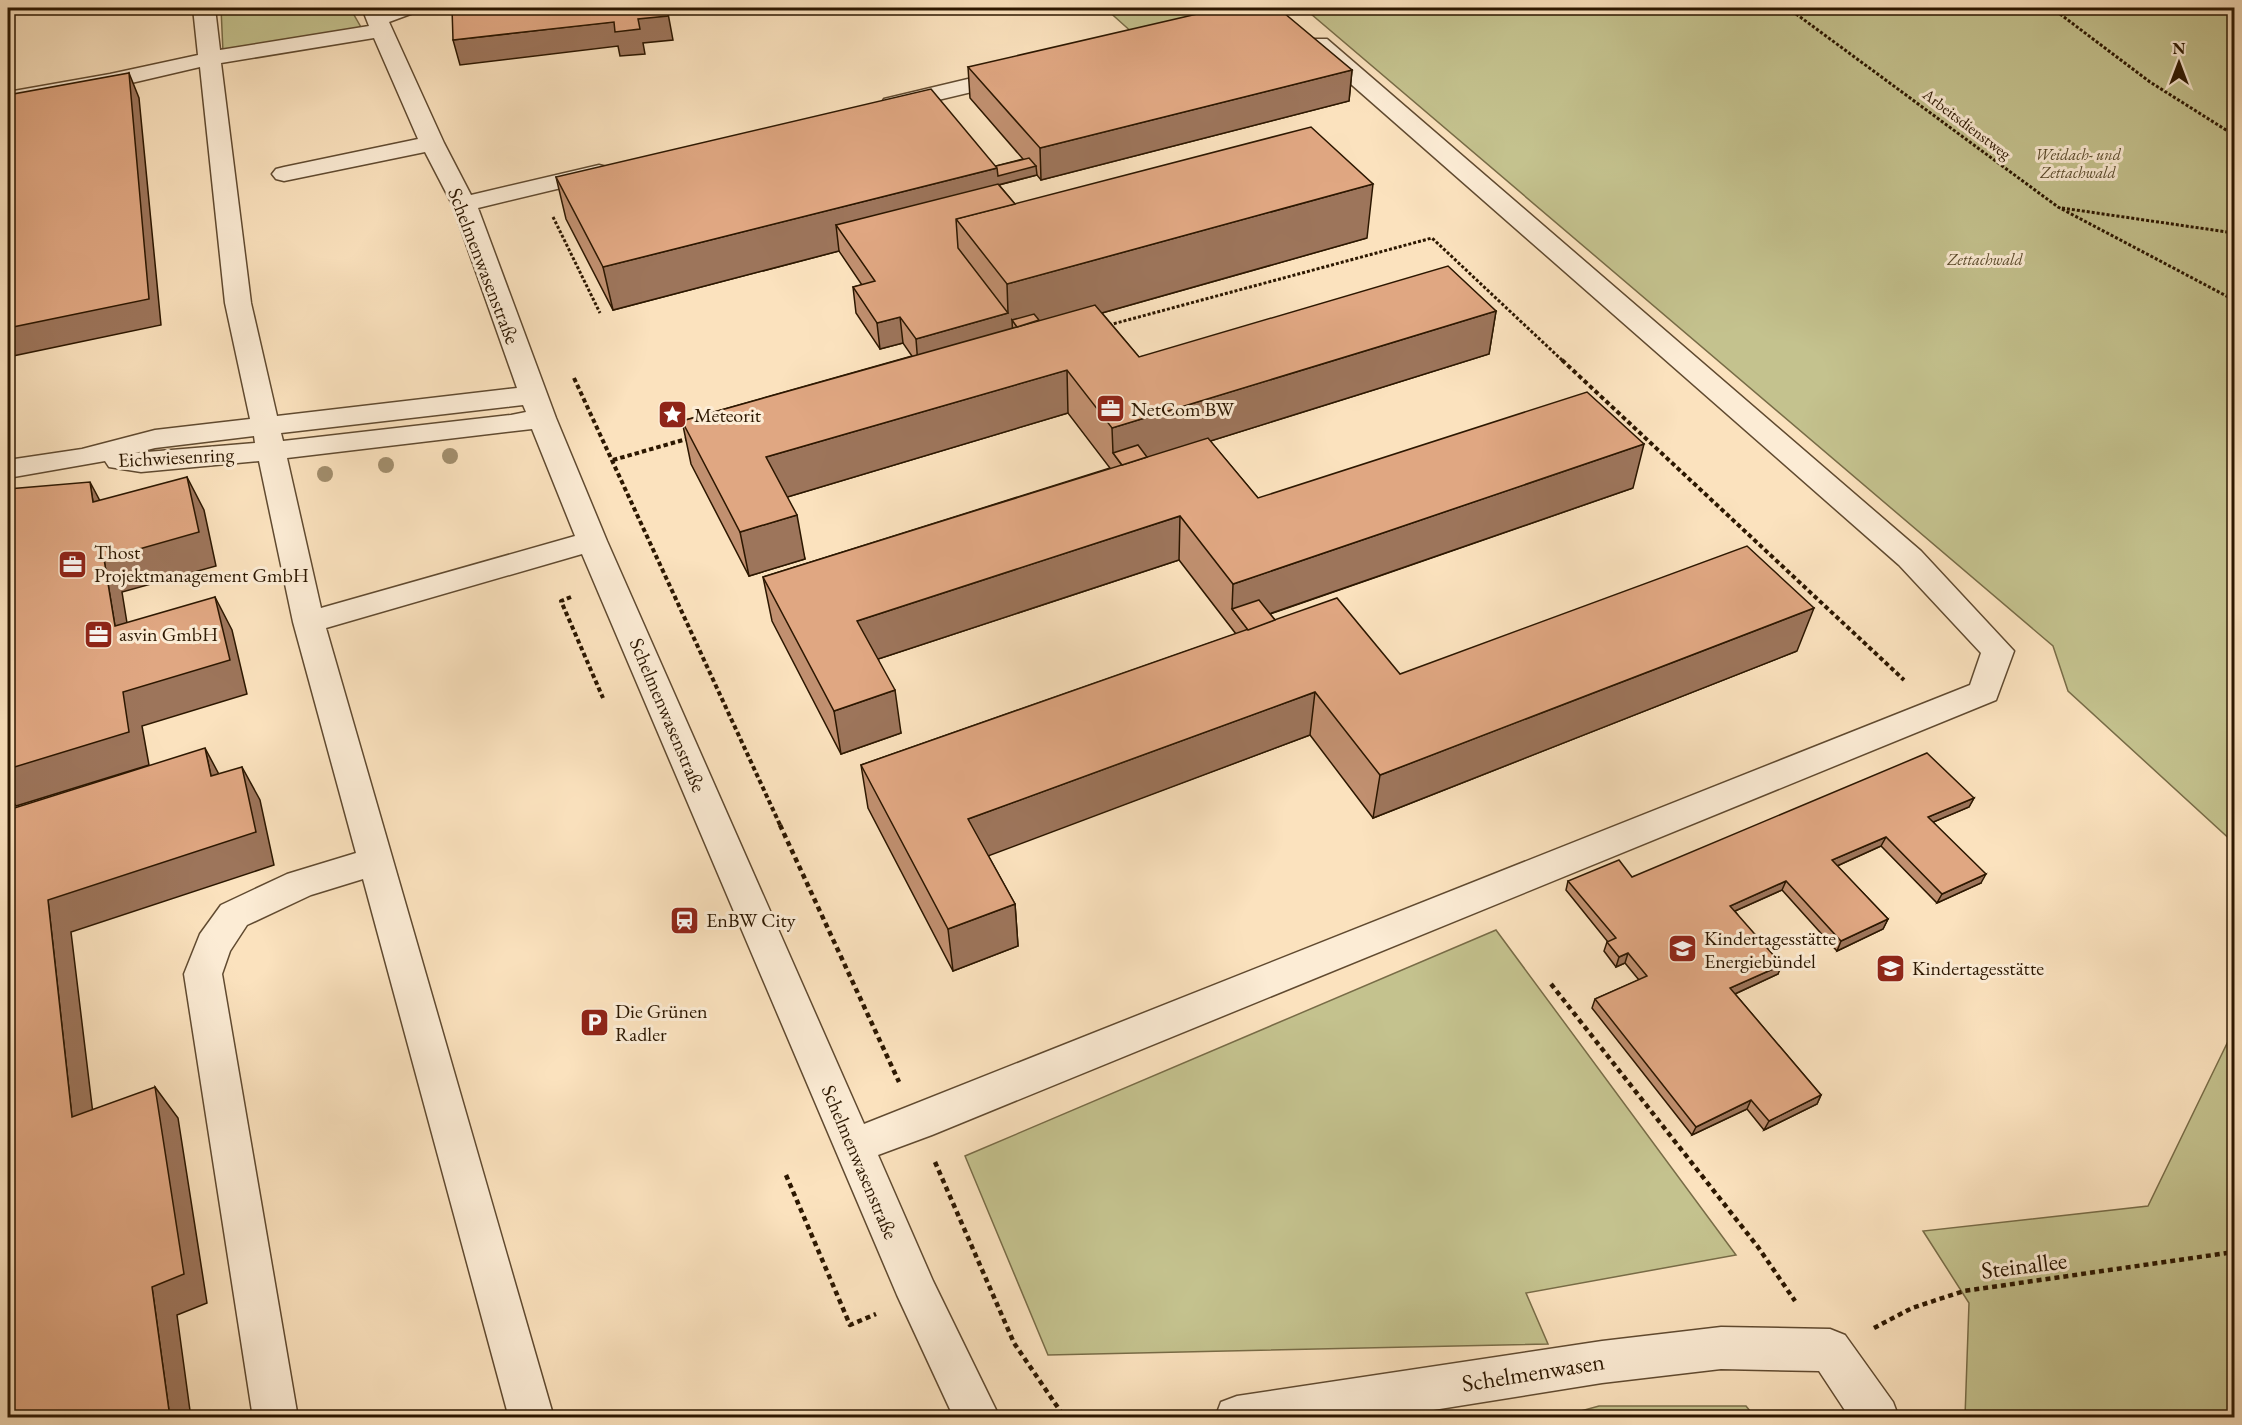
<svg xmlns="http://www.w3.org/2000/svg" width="2242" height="1425" font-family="'EB Garamond',serif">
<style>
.green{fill:#c4c28e;stroke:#786c47;stroke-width:1.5}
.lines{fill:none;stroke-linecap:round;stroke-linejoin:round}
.minor-casing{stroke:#604a30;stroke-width:3}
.path-far2{stroke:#2c1700;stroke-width:3;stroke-dasharray:3 2;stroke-linecap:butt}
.path-far1{stroke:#2c1700;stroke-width:4;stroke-dasharray:4.5 3;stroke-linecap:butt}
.path{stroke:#2c1700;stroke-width:4.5;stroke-dasharray:5 4;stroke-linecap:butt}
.minor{fill:#fcecd5;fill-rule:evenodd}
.tree{fill:#a28e6d}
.wall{fill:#c19070;stroke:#2c1700;stroke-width:1.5}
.shaded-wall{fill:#9d755b;stroke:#2c1700;stroke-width:1.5}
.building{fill:#e0a782;stroke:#2c1700;stroke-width:1.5}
.labels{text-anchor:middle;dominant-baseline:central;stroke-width:6;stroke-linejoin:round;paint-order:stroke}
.far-street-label{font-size:16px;fill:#2c1700;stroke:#fcecd5}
.far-park-label{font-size:16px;font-style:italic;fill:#5a4a2b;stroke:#fcecd5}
.street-label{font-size:20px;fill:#2c1700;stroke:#fcecd5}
.poi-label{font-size:20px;fill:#2c1700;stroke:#fcecd5;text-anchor:start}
.near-street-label{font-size:24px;fill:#2c1700;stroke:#fcecd5}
</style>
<rect width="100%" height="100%" fill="#fbe2be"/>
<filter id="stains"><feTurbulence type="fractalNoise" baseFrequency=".00333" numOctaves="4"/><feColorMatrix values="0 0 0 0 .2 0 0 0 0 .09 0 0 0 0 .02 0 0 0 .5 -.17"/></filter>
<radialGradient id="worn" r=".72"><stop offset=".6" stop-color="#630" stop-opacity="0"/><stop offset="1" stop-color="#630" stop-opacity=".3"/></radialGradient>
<g class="green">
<polygon points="221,8 350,8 362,29 223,52"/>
<polygon points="1105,8 1236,8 1135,35"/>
<polygon points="1304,8 2234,8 2234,843 2068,691 2053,646"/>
<polygon points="1496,930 1736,1255 1526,1293 1548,1344 1048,1355 965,1156"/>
<polygon points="2234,1029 2234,1417 1965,1417 1969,1303 1923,1231 2148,1206"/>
<polygon points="1599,1406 1746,1406 1755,1417 1559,1417"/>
</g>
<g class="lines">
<defs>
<g id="minor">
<path d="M193 8H215L220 50 369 26 362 8 383 10 419 8 416 12 389 22 444 143 471 195 599 165 607 167 611 172 607 177 478 208 556 418 607 541 864 1124 1970 685 1981 653 1899 565 1311 49 1308 44 1311 39H1327L1921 551 2014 651 1996 700 932 1135 878 1155 933 1281 1000 1418H954L897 1295 582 554 326 628 554 1418H509L363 879 311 895 247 925 230 951 222 974 298 1418H253L184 974 200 934 221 905 287 874 356 853 293 622 259 461 141 472 109 467 105 461 8 478V460L82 449 155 430 250 419 225 303 200 67 110 88 8 106V92L110 74 198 55ZM374 38 418 139 284 167 276 169 272 174 276 179 284 181 425 152 452 204 517 388 277 416 251 303 221 63ZM523 405 526 412 511 415 283 441 281 433ZM532 429 575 536 321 608 287 458ZM254 436 255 443 135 453 155 448Z"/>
<polygon points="1014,68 1022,70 1025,75 1022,80 892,111 884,109 881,104 884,99"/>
<polygon points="1721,1327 1830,1329 1845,1335 1893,1402 1899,1418 1850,1418 1819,1371 1721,1369 1602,1383 1383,1418 1215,1418 1221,1402 1237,1396 1602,1341"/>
</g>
</defs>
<use href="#minor" class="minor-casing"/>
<g class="path-far2">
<polyline points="1788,8 2058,207 2234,300"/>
<polyline points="2052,8 2150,82 2234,135"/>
<polyline points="2062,208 2234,233"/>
<polyline points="553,217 600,313"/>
<polyline points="1109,325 1432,238 1564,362"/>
</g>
<g class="path-far1">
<polyline points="1562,360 1904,680"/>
<polyline points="574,378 781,827"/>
<polyline points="613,460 690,438"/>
<polyline points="571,597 561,601 603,698"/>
</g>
<g class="path">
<polyline points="780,825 899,1082"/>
<polyline points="1551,984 1758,1247 1795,1301"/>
<polyline points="935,1162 1014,1343 1065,1418"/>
<polyline points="786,1175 850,1325 876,1314"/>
<polyline points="1874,1328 1912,1308 1964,1291 2234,1252"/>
</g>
<use href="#minor" class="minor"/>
</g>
<g class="tree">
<circle cx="450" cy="456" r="8"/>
<circle cx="386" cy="465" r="8"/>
<circle cx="325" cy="474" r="8"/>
</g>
<g class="wall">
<polygon points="968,67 1352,70 1349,101 1041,180 1037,175 999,185 1015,204 1367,238 1102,313 1139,357 1496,311 1489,354 1210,441 1258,498 1633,488 1270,614 1275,620 1400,674 1797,651 1373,818 1310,735 988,855 1015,904 1018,946 953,971 868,808 861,765 1236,634 1179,560 878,659 901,733 841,754 772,621 763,577 1110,468 1068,413 787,497 805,559 749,576 691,464 682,421 912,356 903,343 880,349 856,313 853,287 862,285 839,251 613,310 566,219 556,177 996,166 1023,159 970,98"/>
<polygon points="1974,798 1969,807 1933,822 1981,883 1937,903 1881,846 1837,866 1888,919 1883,929 1837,951 1782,890 1735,911 1778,974 1735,994 1821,1095 1817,1104 1764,1130 1747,1109 1692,1135 1592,1008 1595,999 1639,980 1625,963 1616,967 1604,951 1607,942 1608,942 1566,890 1568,881 1632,877"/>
</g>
<g class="shaded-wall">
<polygon points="667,8 673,40 643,43 645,54 620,56 618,46 460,65 453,40 638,19"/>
<polygon points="1352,70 1349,101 1041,180 1040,148"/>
<polygon points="129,73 139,98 161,325 8,357 8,328"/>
<polygon points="1036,166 1037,175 998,185 956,219 836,225 839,251 613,310 603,267 997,168"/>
<polygon points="1373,184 1367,238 1024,335 1012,320 1013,338 918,365 916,339 1008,313 1007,284"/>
<polygon points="1496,311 1489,354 1124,468 1113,453 1112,428"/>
<polygon points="900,317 903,343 880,349 877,323"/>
<polygon points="1067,370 1068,413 774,501 766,457"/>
<polygon points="1644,444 1633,488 1243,623 1232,609 1233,584"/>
<polygon points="187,477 204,510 216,566 122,592 133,660 115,626 104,559"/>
<polygon points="90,482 108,516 93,502"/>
<polygon points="797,515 805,559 749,576 740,532"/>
<polygon points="1180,516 1179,560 863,664 857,621"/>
<polygon points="215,597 232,630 247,694 142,726 149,765 16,806 8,794 8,769 123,692"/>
<polygon points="1814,608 1797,651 1373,818 1380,775"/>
<polygon points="895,690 901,733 841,754 834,711"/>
<polygon points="1315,692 1310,735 972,862 968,819"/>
<polygon points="205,748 223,782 211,776"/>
<polygon points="242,767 260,800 274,865 71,932 97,1147 72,1117 48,900"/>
<polygon points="1974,798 1969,807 1924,826 1928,817"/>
<polygon points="1886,837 1881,846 1828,870 1832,860"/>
<polygon points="1986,874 1981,883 1937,903 1942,894"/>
<polygon points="1786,881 1782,890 1726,915 1730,906"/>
<polygon points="1015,904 1018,946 953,971 948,929"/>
<polygon points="1888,919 1883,929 1837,951 1841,941"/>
<polygon points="1628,953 1625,963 1616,967 1619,957"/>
<polygon points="1782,965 1778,974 1726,998 1730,988"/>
<polygon points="155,1087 178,1118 207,1303 177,1315 191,1418 170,1418 152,1287"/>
<polygon points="1821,1095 1817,1104 1764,1130 1769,1121"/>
<polygon points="1751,1100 1747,1109 1692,1135 1696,1127"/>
</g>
<g class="building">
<polygon points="452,8 667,8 668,16 638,19 640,29 615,32 614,22 453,40"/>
<polygon points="1223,8 1278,8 1352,70 1040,148 968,67"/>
<polygon points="129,73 149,299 8,328 8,95"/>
<polygon points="931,89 997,168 603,267 556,177"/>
<polygon points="1311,127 1373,184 1007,284 956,219"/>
<polygon points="1029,158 1036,166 998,176 997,168 996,166"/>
<polygon points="998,184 1015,204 956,219 958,248 1008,313 916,339 900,317 877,323 853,287 875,281 836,225"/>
<polygon points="1448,266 1496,311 1112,428 1067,370 766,457 797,515 740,532 682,421 1095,305 1139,357"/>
<polygon points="1034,314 1039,320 1017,327 1012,320"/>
<polygon points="1587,392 1644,444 1233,584 1180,516 857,621 895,690 834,711 763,577 1208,438 1258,498"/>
<polygon points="1138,445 1147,457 1122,465 1113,453"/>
<polygon points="187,477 199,532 104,559 115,626 215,597 230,660 123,692 129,732 8,769 8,489 90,482 93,502"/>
<polygon points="1747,546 1814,608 1380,775 1315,692 968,819 1015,904 948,929 861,765 1337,598 1400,674"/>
<polygon points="1259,600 1275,620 1248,630 1232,609"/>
<polygon points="205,748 211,776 242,767 256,832 48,900 72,1117 155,1087 184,1274 152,1287 170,1418 8,1418 8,810"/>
<polygon points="1927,753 1974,798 1928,817 1986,874 1942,894 1886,837 1832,860 1888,919 1841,941 1786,881 1730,906 1782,965 1730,988 1821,1095 1769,1121 1751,1100 1696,1127 1595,999 1647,976 1628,953 1619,957 1607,942 1616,938 1568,881 1619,860 1632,877"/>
</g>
<defs>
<symbol id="office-square" viewBox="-11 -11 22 22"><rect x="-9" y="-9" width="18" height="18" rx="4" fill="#8f2418" stroke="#fcecd5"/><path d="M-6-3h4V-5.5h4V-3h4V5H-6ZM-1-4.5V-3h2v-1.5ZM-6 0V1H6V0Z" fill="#fff"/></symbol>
<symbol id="sight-square" viewBox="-11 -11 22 22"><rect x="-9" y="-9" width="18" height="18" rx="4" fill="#8f2418" stroke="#fcecd5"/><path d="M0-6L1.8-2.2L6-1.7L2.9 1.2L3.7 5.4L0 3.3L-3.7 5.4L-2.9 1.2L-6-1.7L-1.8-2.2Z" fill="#fff"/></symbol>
<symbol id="station-square" viewBox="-11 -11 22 22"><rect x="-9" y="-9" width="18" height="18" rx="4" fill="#8f2418" stroke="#fcecd5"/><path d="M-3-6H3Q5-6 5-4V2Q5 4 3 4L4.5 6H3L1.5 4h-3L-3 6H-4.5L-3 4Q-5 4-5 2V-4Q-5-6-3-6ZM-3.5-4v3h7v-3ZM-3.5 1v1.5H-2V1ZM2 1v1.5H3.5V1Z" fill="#fff"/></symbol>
<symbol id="school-square" viewBox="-11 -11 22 22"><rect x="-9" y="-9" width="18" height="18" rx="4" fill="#8f2418" stroke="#fcecd5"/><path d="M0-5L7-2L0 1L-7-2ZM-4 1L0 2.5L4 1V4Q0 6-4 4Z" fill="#fff"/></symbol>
<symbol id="parking-square" viewBox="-11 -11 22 22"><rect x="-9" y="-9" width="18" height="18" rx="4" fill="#8f2418" stroke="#fcecd5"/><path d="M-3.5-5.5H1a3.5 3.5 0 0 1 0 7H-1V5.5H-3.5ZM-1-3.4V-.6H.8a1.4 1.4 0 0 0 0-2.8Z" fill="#fff"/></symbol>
</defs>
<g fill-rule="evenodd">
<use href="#office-square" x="1094" y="392" width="33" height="33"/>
<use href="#sight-square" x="656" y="398" width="33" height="33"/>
<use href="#office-square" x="56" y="548" width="33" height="33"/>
<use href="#office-square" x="82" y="618" width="33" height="33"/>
<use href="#station-square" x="668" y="904" width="33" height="33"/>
<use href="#school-square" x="1666" y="932" width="33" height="33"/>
<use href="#school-square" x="1874" y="952" width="33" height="33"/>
<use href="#parking-square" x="578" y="1006" width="33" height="33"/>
</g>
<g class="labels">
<g class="far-street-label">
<text transform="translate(1967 124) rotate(37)">Arbeitsdienstweg</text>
</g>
<g class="far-park-label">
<text x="2078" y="154">Weidach- und<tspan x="2078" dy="18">Zettachwald</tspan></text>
<text x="1985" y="259">Zettachwald</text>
</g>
<g class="street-label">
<text transform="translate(484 266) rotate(69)">Schelmenwasenstraße</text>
<text transform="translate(176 457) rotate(-3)">Eichwiesenring</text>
<text transform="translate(668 715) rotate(67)">Schelmenwasenstraße</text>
<text transform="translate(860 1162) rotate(67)">Schelmenwasenstraße</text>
</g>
<g class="poi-label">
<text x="1131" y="409">NetCom BW</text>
<text x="694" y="415">Meteorit</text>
<text x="94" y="552">Thost<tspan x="94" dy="23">Projektmanagement GmbH</tspan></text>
<text x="119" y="634">asvin GmbH</text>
<text x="706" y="920">EnBW City</text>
<text x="1704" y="938">Kindertagesstätte<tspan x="1704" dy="23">Energiebündel</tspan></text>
<text x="1912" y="968">Kindertagesstätte</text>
<text x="615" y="1011">Die Grünen<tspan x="615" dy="23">Radler</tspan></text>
</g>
<g class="near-street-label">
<text transform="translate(2024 1265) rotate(-7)">Steinallee</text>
<text transform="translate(1533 1372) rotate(-9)">Schelmenwasen</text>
</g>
</g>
<rect width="2242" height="1425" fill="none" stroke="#fbe2be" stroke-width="30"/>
<rect x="9" y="9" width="2224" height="1407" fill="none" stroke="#2c1700" stroke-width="3"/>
<rect x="15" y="15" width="2212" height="1395" fill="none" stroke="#2c1700" stroke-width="1.5"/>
<g transform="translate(2179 63)" stroke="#fcecd5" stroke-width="4.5" paint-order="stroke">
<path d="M0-4.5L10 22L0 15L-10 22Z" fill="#2c1700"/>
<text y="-9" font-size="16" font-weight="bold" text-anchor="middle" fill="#2c1700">N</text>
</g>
<rect width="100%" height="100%" filter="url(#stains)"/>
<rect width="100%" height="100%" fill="url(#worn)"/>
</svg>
